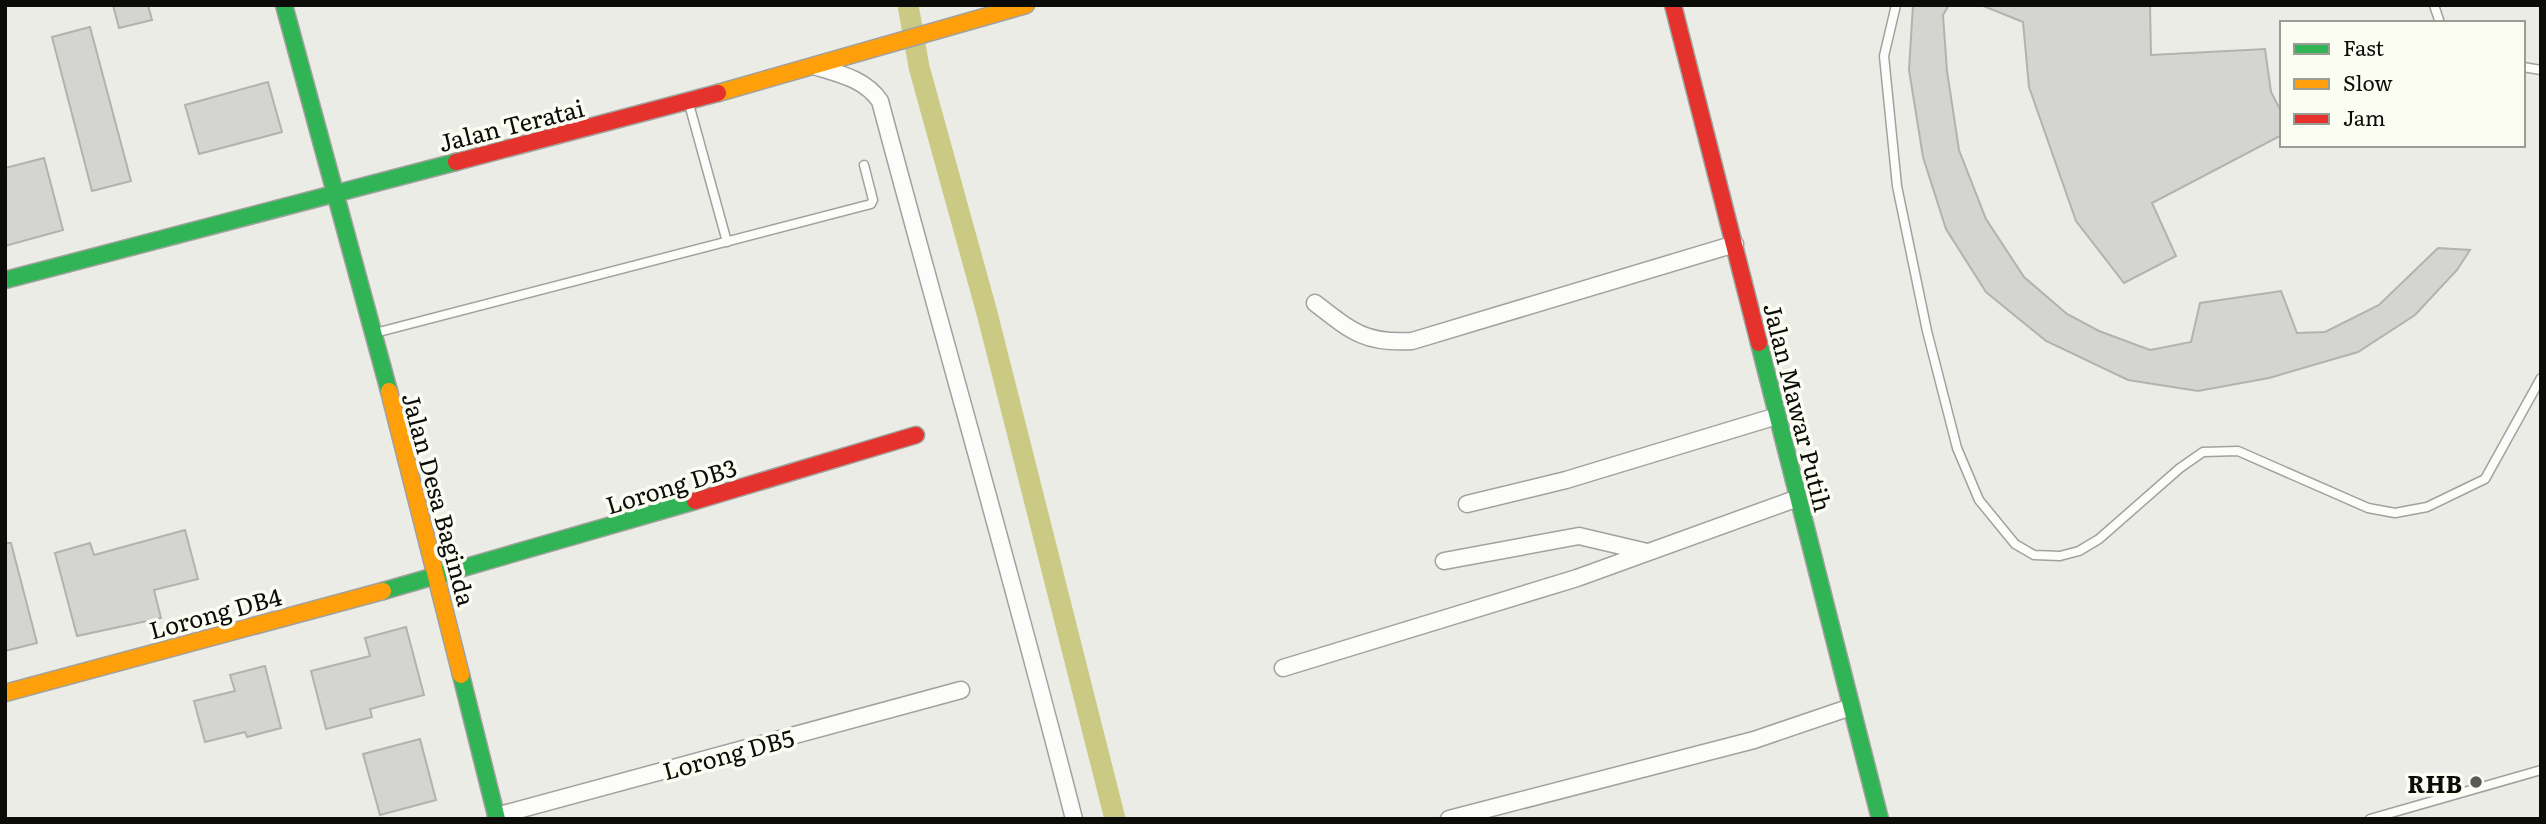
<svg xmlns="http://www.w3.org/2000/svg" width="2546" height="824" font-family="Literata,serif">
<style>
.lines{fill:none;stroke-linecap:round;stroke-linejoin:round}
.canal{stroke:#caca84;stroke-width:21}
.building{fill:#d4d4d0;stroke:#b2b2ae;stroke-width:2}
.lane-casing{stroke:#a1a19d;stroke-width:11}
.street-casing{stroke:#a1a19d;stroke-width:19}
.fast-casing{stroke:#a1a19d;stroke-width:19}
.slow-casing{stroke:#a1a19d;stroke-width:19}
.jam-casing{stroke:#a1a19d;stroke-width:19}
.lane{stroke:#fcfcfb;stroke-width:8}
.street{stroke:#fcfcfb;stroke-width:16}
.fast{stroke:#30b455;stroke-width:16}
.slow{stroke:#ff9f0a;stroke-width:16}
.jam{stroke:#e5322d;stroke-width:16}
.poi-dot{fill:#5a5a56;stroke:#fbfcf2;stroke-width:2.5}
.labels{text-anchor:middle;dominant-baseline:central;stroke-width:7;stroke-linejoin:round;paint-order:stroke}
.street-label{font-size:24px;fill:#0b0c08;stroke:#fbfcf2}
.poi-label{font-size:24px;font-weight:bold;fill:#0b0c08;stroke:#fbfcf2;text-anchor:end}
</style>
<rect width="100%" height="100%" fill="#ecece7"/>
<g class="lines">
<polyline class="canal" points="908,5 919,67 987,313 1115,819"/>
</g>
<g class="building">
<polygon points="113,5 148,5 152,20 119,28"/>
<polygon points="1913,5 1949,5 1943,15 1947,71 1959,150 1986,219 2024,277 2067,314 2099,331 2150,350 2191,342 2200,303 2281,291 2297,333 2325,332 2379,305 2438,248 2470,250 2457,270 2415,315 2358,352 2269,378 2198,391 2128,380 2046,341 1986,292 1946,229 1923,157 1909,70"/>
<polygon points="1981,5 2150,5 2151,55 2265,49 2271,92 2282,113 2282,135 2152,203 2176,256 2124,283 2076,221 2029,87 2023,22"/>
<polygon points="90,27 131,181 92,191 52,37"/>
<polygon points="268,82 282,132 199,154 185,105"/>
<polygon points="44,158 63,230 5,246 5,168"/>
<polygon points="185,530 198,579 154,590 161,618 77,636 55,553 90,543 94,555"/>
<polygon points="5,543 11,543 37,643 5,651"/>
<polygon points="406,627 424,695 370,709 372,717 326,729 311,671 370,656 365,638"/>
<polygon points="265,666 281,728 247,737 245,732 205,742 194,701 235,691 230,675"/>
<polygon points="420,739 436,800 380,815 363,754"/>
</g>
<g class="lines">
<defs>
<g id="lane">
<polyline points="1896,5 1884,56 1897,186 1927,331 1957,448 1979,500 2015,544 2034,555 2060,556 2079,551 2099,539 2180,468 2203,452 2238,451 2368,508 2395,513 2427,507 2485,479 2541,378"/>
<polyline points="2434,5 2440,23"/>
<polyline points="2523,67 2541,70"/>
<polyline points="689,104 727,242"/>
<polyline points="375,333 871,204 873,200 864,165"/>
<polyline points="2370,819 2541,770"/>
</g>
<g id="street">
<path d="M814 66C840 74 865 79 880 101 944 341 1013 579 1074 819"/>
<path d="M1315 303C1351 331 1365 344 1412 341L1735 244"/>
<polyline points="1467,504 1566,480 1777,416"/>
<polyline points="1444,561 1579,536 1647,552"/>
<polyline points="1283,668 1577,578 1798,498"/>
<polyline points="496,816 961,690"/>
<polyline points="1449,819 1754,740 1851,707"/>
</g>
<g id="fast">
<polyline points="284,5 389,391"/>
<polyline points="5,280 456,162"/>
<polyline points="1759,343 1880,819"/>
<polyline points="383,591 695,501"/>
<polyline points="461,675 497,819"/>
</g>
<g id="slow">
<polyline points="718,93 1026,5"/>
<polyline points="389,391 461,675"/>
<polyline points="5,693 383,591"/>
</g>
<g id="jam">
<polyline points="1673,5 1759,343"/>
<polyline points="456,162 718,93"/>
<polyline points="695,501 916,435"/>
</g>
</defs>
<use href="#lane" class="lane-casing"/>
<use href="#street" class="street-casing"/>
<use href="#fast" class="fast-casing"/>
<use href="#slow" class="slow-casing"/>
<use href="#jam" class="jam-casing"/>
<use href="#lane" class="lane"/>
<use href="#street" class="street"/>
<use href="#fast" class="fast"/>
<use href="#slow" class="slow"/>
<use href="#jam" class="jam"/>
</g>
<circle class="poi-dot" cx="2476" cy="782" r="7"/>
<g class="labels">
<g class="street-label">
<text transform="translate(511 124) rotate(-14)">Jalan Teratai</text>
<text transform="translate(1799 407) rotate(76)">Jalan Mawar Putih</text>
<text transform="translate(671 485) rotate(-17)">Lorong DB3</text>
<text transform="translate(440 499) rotate(75)">Jalan Desa Baginda</text>
<text transform="translate(215 612) rotate(-15)">Lorong DB4</text>
<text transform="translate(728 753) rotate(-15)">Lorong DB5</text>
</g>
<g class="poi-label">
<text x="2462" y="782">RHB</text>
</g>
</g>
<rect width="2546" height="824" fill="none" stroke="#0b0c08" stroke-width="14"/>
<rect x="2280" y="21" width="245" height="126" fill="#fbfcf2" stroke="#9b9c94" stroke-width="2"/>
<rect x="2294" y="44" width="35" height="10" fill="#30b455" stroke="#9b9c94" stroke-width="2"/>
<text x="2343" y="56" font-size="21" fill="#0b0c08">Fast</text>
<rect x="2294" y="79" width="35" height="10" fill="#ff9f0a" stroke="#9b9c94" stroke-width="2"/>
<text x="2343" y="91" font-size="21" fill="#0b0c08">Slow</text>
<rect x="2294" y="114" width="35" height="10" fill="#e5322d" stroke="#9b9c94" stroke-width="2"/>
<text x="2343" y="126" font-size="21" fill="#0b0c08">Jam</text>
</svg>
